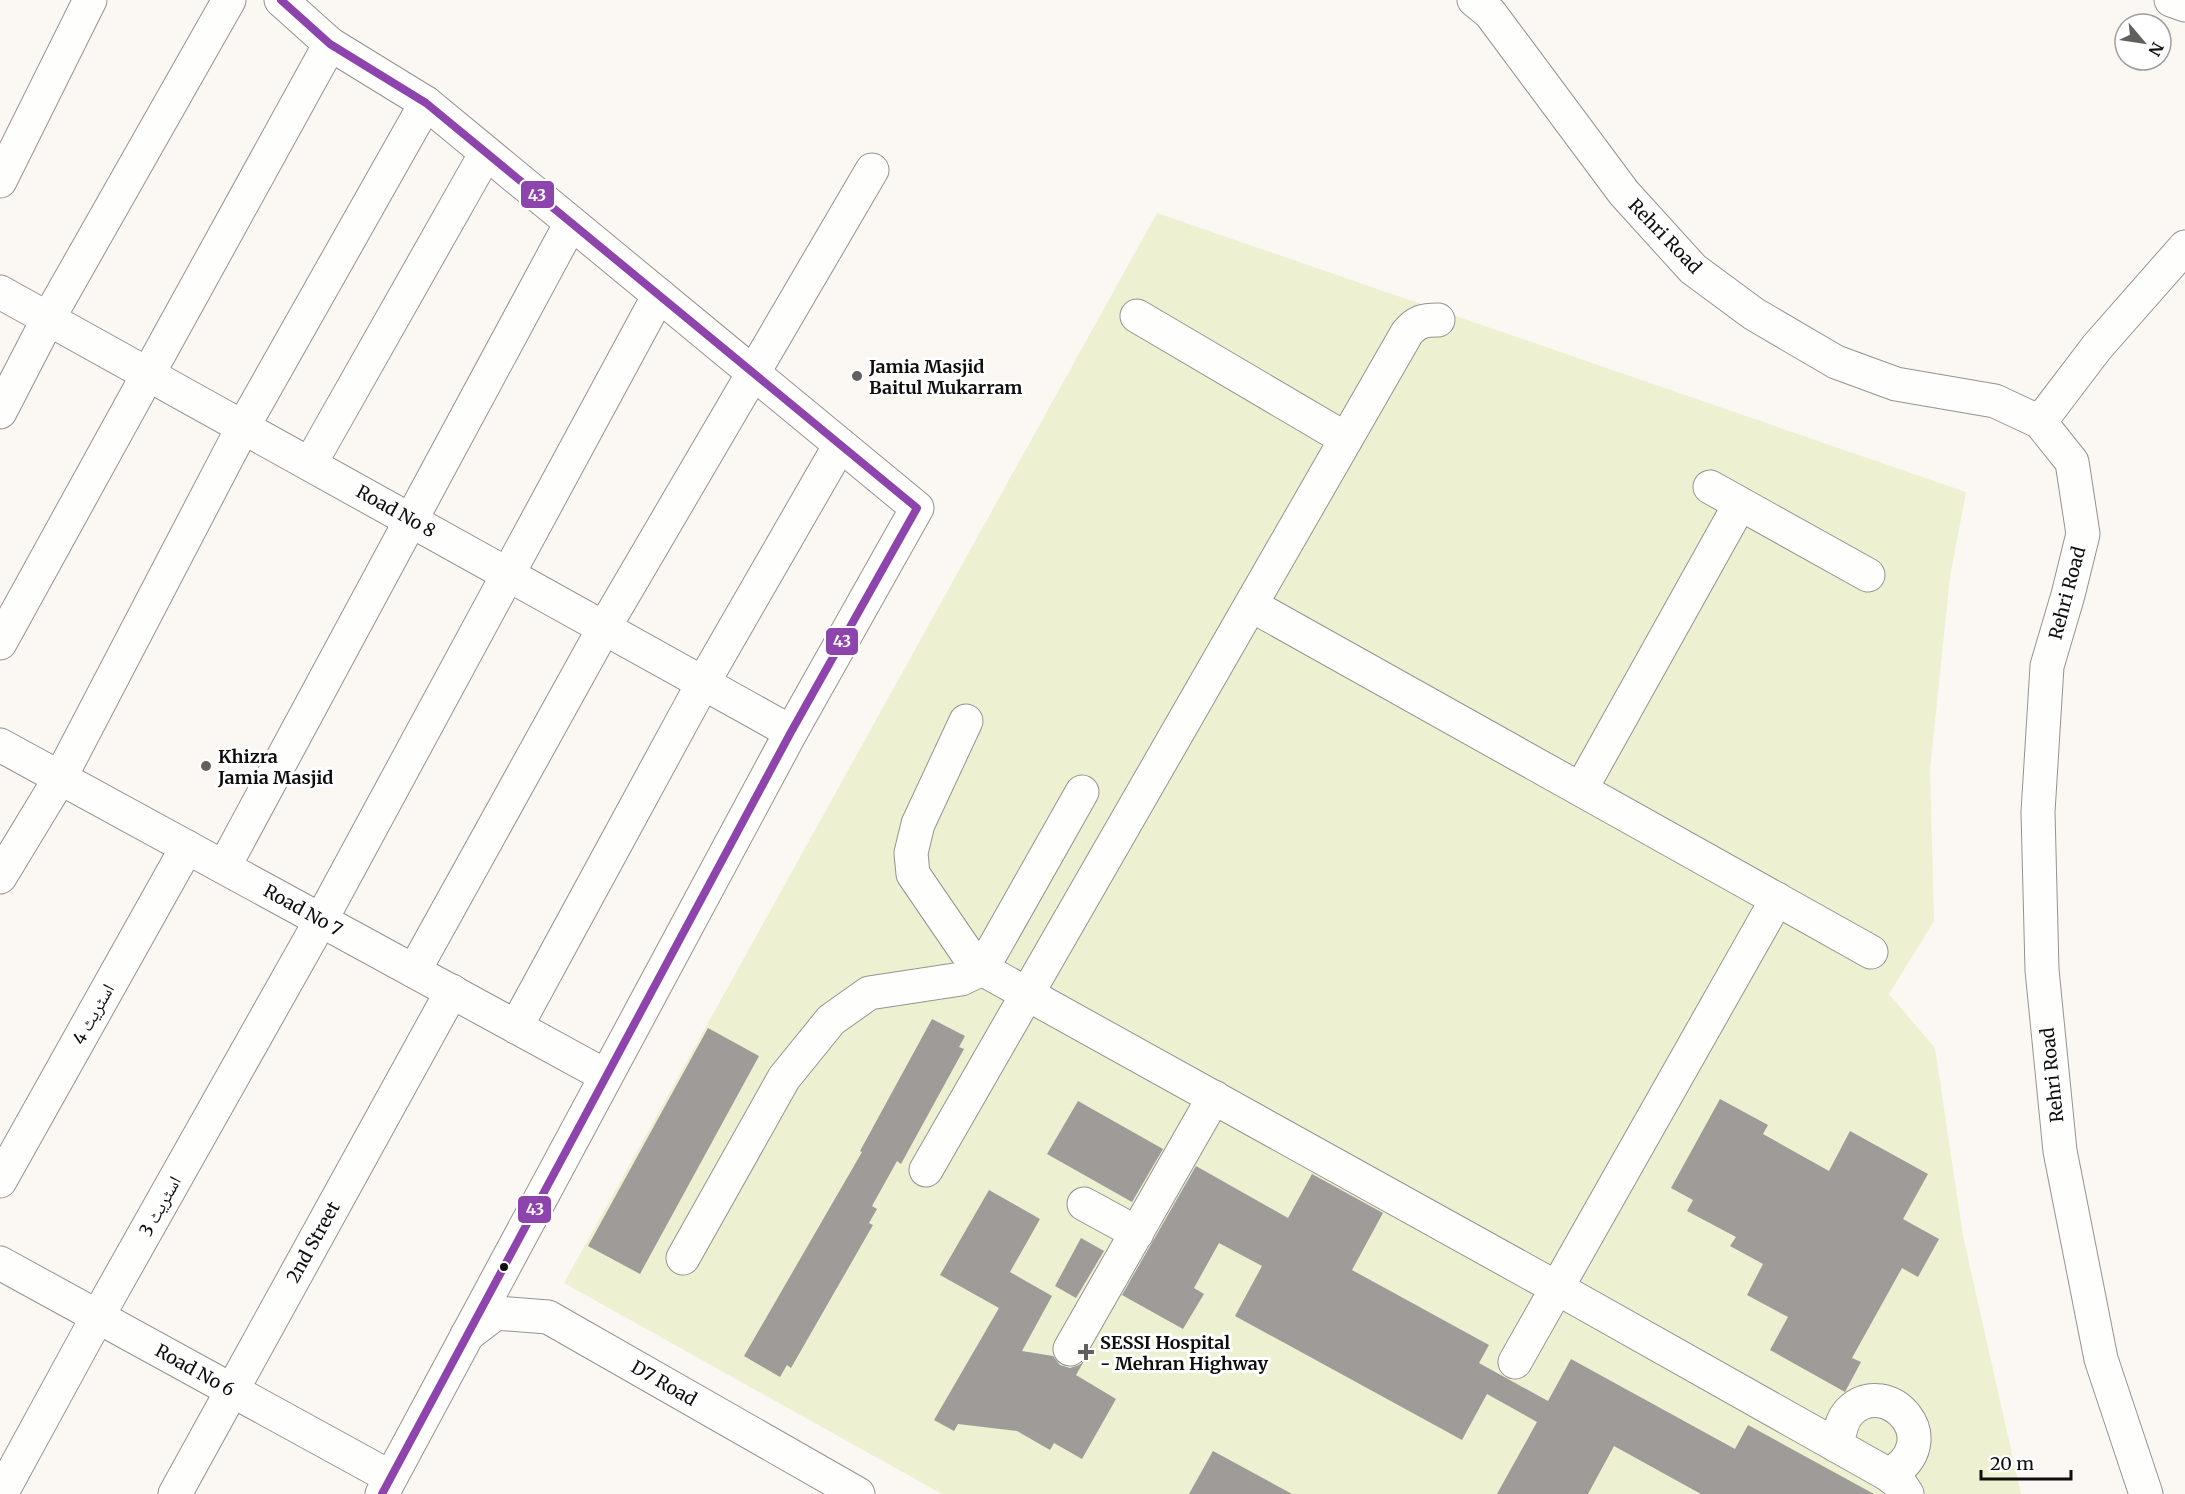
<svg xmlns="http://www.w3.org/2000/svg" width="2185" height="1494" font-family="Merriweather,'Noto Naskh Arabic',serif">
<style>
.green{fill:#edf0d1}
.building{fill:#9f9b98}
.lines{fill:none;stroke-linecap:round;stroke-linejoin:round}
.minor-casing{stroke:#959391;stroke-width:35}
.minor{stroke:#fefefd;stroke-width:33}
.bus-1-casing{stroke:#fff;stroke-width:12}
.bus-1{stroke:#8e44ad;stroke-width:8}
.poi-dot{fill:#61605e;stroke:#fff;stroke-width:2}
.bus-dot{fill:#0e0e0e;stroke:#fff;stroke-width:2}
.labels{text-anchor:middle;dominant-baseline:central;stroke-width:6;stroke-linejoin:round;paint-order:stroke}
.street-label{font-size:18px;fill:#0e0e0e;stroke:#fff}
.poi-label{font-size:18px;font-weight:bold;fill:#0e0e0e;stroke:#fff;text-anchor:start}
.line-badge{stroke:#fff;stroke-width:2}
.badge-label{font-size:16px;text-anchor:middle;font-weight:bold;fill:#fff}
</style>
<rect width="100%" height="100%" fill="#fbf7f2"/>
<polygon class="green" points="1157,213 1966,492 1950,577 1930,769 1934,921 1889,994 1935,1048 1963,1236 2021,1494 942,1494 564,1283"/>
<g class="building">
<polygon points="932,1019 965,1036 959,1047 964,1049 901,1164 897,1161 872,1206 877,1209 869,1223 873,1225 791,1368 787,1365 780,1377 744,1356 862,1152 860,1151"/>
<polygon points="708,1028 759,1056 640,1274 588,1246"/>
<polygon points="1720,1099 1768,1125 1763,1134 1829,1171 1850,1131 1928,1174 1903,1219 1939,1239 1918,1277 1902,1268 1852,1358 1861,1362 1845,1392 1770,1350 1788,1317 1747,1295 1763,1264 1730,1246 1736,1237 1687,1211 1693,1200 1671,1188"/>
<polygon points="1078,1101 1163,1149 1132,1202 1047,1154"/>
<polygon points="1196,1166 1288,1218 1312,1174 1383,1213 1352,1270 1489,1345 1479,1363 1548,1401 1571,1359 1735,1449 1748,1425 1874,1494 1701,1494 1614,1446 1588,1494 1497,1494 1537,1422 1487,1394 1462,1440 1235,1316 1262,1266 1219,1243 1194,1288 1204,1294 1183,1329 1122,1295"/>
<polygon points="989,1190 1040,1219 1010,1272 1052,1296 1022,1351 1053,1356 1060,1365 1070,1368 1079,1365 1084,1361 1076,1375 1116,1399 1082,1459 1054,1443 1050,1450 1017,1431 958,1424 954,1431 934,1420 999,1308 940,1275"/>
<polygon points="1081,1238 1104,1251 1076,1298 1055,1286"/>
<polygon points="1213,1451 1292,1494 1189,1494"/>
</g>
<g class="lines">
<defs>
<g id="minor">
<polyline points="281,0 330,44 426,103 917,508 791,732 382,1494"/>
<polyline points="1474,0 1490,13 1624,193 1693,269 1754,314 1836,362 1896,384 1995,401 2040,422 2072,462 2083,534 2068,595 2047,666 2038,812 2042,970 2060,1151 2101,1359 2146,1494"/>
<polyline points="2171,0 2185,5"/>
<polyline points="0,181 90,0"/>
<polyline points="0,292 791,732"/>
<polyline points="1137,316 1346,439"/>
<polyline points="0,412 48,319 229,0"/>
<polyline points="2040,422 2097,347 2185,247"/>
<polyline points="310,464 486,153"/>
<polyline points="1710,487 1868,575"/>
<polyline points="1251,605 1871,952"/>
<polyline points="0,643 330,44"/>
<polyline points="966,721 918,824 911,853 913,874 967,953 982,969 1557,1288 1889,1475 1901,1485 1907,1494"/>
<polyline points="0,745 606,1076"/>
<polyline points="1581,789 1740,504"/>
<polyline points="224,867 571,223"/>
<polyline points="0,877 60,778 243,427 426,103"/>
<polyline points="414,971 604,628 872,170"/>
<polyline points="516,1027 703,683 840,445"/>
<path d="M926 1170 1407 333C1417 321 1424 320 1438 320"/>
<polyline points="0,1181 187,847"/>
<polyline points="1084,1204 1137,1233"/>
<polyline points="683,1258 784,1078 831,1020 869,993 961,979 982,969 1082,792"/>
<polyline points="0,1263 390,1477"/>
<polyline points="467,1335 496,1313 548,1317 858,1494"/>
<polyline points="1070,1349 1214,1097"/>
<polyline points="1515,1362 1777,899"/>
<path d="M1837 1446C1839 1434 1841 1420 1850 1411 1887 1375 1949 1440 1889 1475"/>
<polyline points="1,1494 98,1316 321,920 659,295"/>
<polyline points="175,1494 452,991"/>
</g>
</defs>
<use href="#minor" class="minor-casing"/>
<use href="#minor" class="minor"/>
<defs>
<polyline id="bus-1" points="281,0 330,44 426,103 917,508 791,732 382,1494"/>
</defs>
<use href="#bus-1" class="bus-1-casing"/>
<use href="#bus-1" class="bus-1"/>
</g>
<g class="poi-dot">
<circle cx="857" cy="376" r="6"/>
<circle cx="206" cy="766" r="6"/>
<path d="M1083 1343h6v6h6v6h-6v6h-6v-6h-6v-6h6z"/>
</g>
<circle class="bus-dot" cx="504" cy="1267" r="5"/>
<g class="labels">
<g class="street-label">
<text transform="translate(1665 236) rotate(46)">Rehri Road</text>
<text transform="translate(396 511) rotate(29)">Road No 8</text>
<text transform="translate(2067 593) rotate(-75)">Rehri Road</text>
<text transform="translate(303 910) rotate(29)">Road No 7</text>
<text transform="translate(93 1014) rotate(-61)">اسٹریٹ 4</text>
<text transform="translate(2052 1075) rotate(-96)">Rehri Road</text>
<text transform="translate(160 1206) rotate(-61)">اسٹریٹ 3</text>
<text transform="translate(313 1242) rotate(-61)">2nd Street</text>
<text transform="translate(195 1370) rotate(29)">Road No 6</text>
<text transform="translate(664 1383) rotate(30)">D7 Road</text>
</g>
<g class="poi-label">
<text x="869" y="366">Jamia Masjid<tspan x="869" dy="21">Baitul Mukarram</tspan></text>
<text x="218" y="756">Khizra<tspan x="218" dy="21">Jamia Masjid</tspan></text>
<text x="1100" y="1342">SESSI Hospital<tspan x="1100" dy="21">- Mehran Highway</tspan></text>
</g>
</g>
<g class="line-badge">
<rect x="520" y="180" width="35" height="29" rx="6" fill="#8e44ad"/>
<rect x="825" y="627" width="34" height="29" rx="6" fill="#8e44ad"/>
<rect x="517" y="1195" width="35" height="29" rx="6" fill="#8e44ad"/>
</g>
<g class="badge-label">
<text x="537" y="201">43</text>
<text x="842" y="647">43</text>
<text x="535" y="1215">43</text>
</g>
<g transform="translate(2143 42) rotate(119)"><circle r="28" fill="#ffffff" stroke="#9f9f9f" stroke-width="1.5"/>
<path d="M0-4.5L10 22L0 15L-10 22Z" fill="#61605e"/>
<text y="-9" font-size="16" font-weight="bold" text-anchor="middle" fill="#0e0e0e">N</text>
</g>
<path d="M1981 1470v9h90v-9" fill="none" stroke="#0e0e0e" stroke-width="3"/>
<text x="1990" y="1470" font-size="18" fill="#0e0e0e" stroke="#ffffff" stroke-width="4.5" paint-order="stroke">20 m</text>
</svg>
